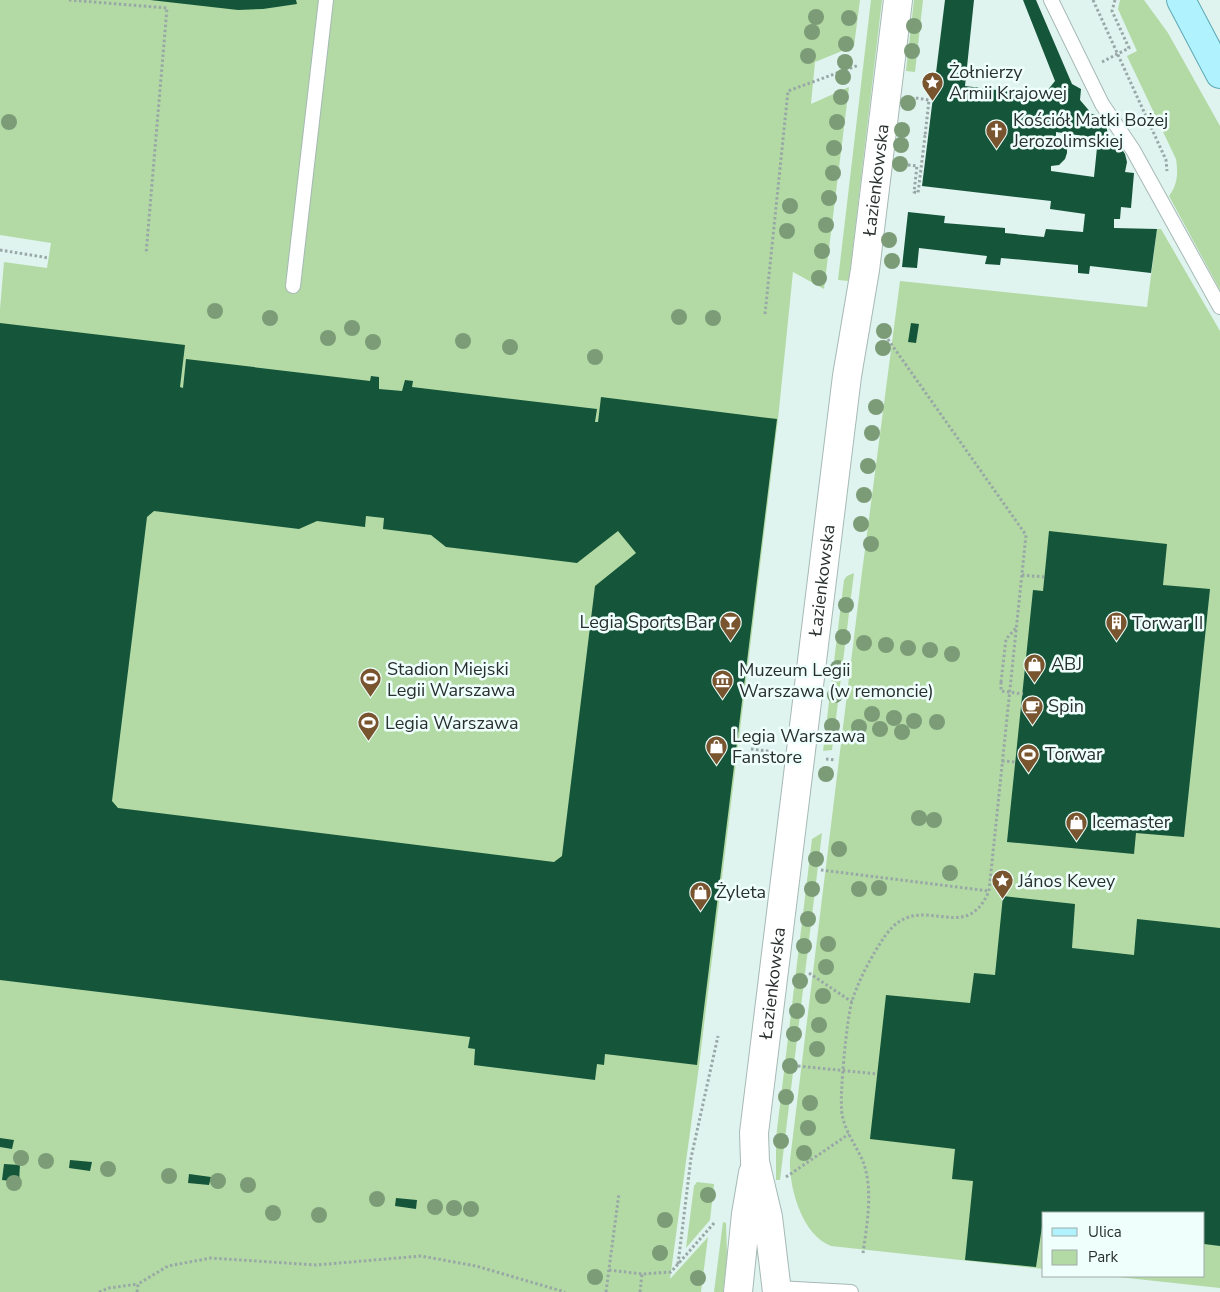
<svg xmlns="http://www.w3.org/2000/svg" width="1220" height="1292" font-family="'Nunito Sans',sans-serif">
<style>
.green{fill:#b3daa5}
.building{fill:#15553a;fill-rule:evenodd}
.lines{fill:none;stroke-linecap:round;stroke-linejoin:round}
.service-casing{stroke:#a6b9b5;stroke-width:16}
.tertiary-casing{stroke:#a6b9b5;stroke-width:30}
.primary-casing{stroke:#5ea9b4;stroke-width:30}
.path{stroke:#99a8a6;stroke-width:3;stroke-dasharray:2.5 2.5;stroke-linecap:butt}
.service{stroke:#fff;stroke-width:14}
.tertiary{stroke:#fff;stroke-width:28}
.primary{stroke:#b0f2fd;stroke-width:28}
.path-bridge{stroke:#99a8a6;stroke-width:3;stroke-dasharray:2.5 2.5;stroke-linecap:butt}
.tree{fill:#7c9c78}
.labels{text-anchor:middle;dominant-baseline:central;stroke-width:5;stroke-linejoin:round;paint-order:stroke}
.poi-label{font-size:18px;fill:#29302f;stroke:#effffc;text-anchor:start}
.street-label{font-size:18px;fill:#29302f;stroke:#effffc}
</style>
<rect width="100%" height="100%" fill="#dff3ef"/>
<g class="green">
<polygon points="0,0 860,0 854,46 815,62 811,104 849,87 824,289 793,272 778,419 699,1066 670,1279 708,1237 701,1292 0,1292 0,309 4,262 47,268 51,243 0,235"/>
<polygon points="871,0 882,0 849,281 838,280"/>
<polygon points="914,0 923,0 915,72 906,71"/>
<path d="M1120 0H1144L1168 33 1220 126V290L1169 196C1178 184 1178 173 1176 159L1127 56 1137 51 1118 9Z"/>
<path d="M1157 229H1161L1220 331V1288L1109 1276H1204V1213H1044V1269L831 1246C802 1235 789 1188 790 1160L861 580 900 281 1147 307Z"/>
<polygon points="854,573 832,750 823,751 844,580 847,576"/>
<polygon points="822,833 780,1180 776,1180 776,1138 812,839"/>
<polygon points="697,1182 714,1184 710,1220 686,1248 694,1186"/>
<polygon points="723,1222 726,1223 727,1257 723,1292 714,1292"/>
</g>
<g class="building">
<polygon points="150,0 296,0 297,4 263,9 238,10"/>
<path d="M945 0H974L965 86 1043 96 1055 81 1023 0H1036L1072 84 1081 89 1080 100 1092 114 1100 116 1105 121 1110 143 1121 148 1125 154 1127 162 1125 172 1134 173 1131 208 1121 207 1120 219H1114V228L1157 229 1151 273 1090 266 1089 274 1078 273V265L1001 258 1000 265 985 264 987 256 919 248 917 268 902 267 908 212 945 216 944 223 1005 228V233L1044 237 1046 229 1083 232 1085 214 1050 209 1051 201 922 186ZM1056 132 1098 138 1094 177 1051 171V166L1059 165 1065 159 1067 153V145L1056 136Z"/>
<path d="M0 323 185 345 180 387 183 388 186 359 370 381 371 376 379 377V389L402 391 405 380 413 381 412 387 597 409 595 422H598L601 397 777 419 697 1065 605 1054 604 1065 597 1064 595 1080 474 1065 475 1049 468 1048 470 1037 0 980ZM154 511 299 529 317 521 365 527 366 516 384 518 383 529 431 535 446 547 577 563 618 531 636 553 595 586 562 856 554 862 118 808 112 801 147 517Z"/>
<polygon points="911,323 919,324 916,343 908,342"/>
<polygon points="1049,531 1167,544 1163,585 1210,589 1184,837 1136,833 1134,854 1007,842 1033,590 1043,591"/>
<polygon points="1003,896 1075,904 1072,948 1134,955 1137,919 1220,928 1220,1246 1204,1244 1204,1213 1044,1213 1036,1267 965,1260 973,1181 952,1179 955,1149 870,1139 886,995 970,1003 974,973 995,975"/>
<polygon points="0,1138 14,1140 12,1149 0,1147"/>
<polygon points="70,1160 92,1162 90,1171 69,1168"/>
<polygon points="4,1164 20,1165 19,1182 2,1180"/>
<polygon points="189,1174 211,1177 209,1185 188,1183"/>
<polygon points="396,1198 417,1200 416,1209 395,1206"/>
</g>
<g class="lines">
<defs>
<g id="service">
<polyline points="1051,0 1102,104 1133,150 1220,307"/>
<polyline points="293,286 326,0"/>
<polyline points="773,1290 777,1288 851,1292"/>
</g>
<g id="tertiary">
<polyline points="738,1292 746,1214 753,1173"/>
<path id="s1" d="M777 1292 768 1217 755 1162 754 1133 847 376 865 270 898 0"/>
</g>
<polyline id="primary" points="1181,0 1220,74"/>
</defs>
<use href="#service" class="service-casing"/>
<use href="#tertiary" class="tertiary-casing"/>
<use href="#primary" class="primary-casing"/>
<g class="path">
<polyline points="69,0 167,8 146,254"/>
<polyline points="1093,0 1166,160 1167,171"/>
<polyline points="1102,62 1129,48 1112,11 1115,0"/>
<polyline points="916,98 929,100 925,136"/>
<polyline points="908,165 917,166 914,192 918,193 925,136 928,136"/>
<polyline points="0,250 49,258"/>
<polyline points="765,314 788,91 859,65"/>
<polyline points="1022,575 1044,577"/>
<polyline points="1001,682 1006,639 1016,628"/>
<polyline points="751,749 775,752"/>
<polyline points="826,759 835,760"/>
<polyline points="1002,761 1016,762"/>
<polyline points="821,870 989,891"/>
<polyline points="809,973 852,1002"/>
<polyline points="798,1066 877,1074"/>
<polyline points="786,1177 849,1134"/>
<path d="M863 1253C867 1224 874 1187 862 1159 855 1144 845 1131 842 1114 839 1098 847 1017 852 1001 859 979 872 955 885 936 920 886 964 949 989 891L1026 535 887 338"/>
<polyline points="678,1264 691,1158 718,1036"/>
<polyline points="609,1270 642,1274 671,1272 715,1222"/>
<polyline points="99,1292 109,1288 138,1284"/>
<polyline points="137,1292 138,1284 168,1266 211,1258 316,1265 421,1256 476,1266 565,1292"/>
<polyline points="606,1292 619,1193"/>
<polyline points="640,1292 642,1274"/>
</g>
<use href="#service" class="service"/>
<use href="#tertiary" class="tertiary"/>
<use href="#primary" class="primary"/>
<polyline class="path-bridge" points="1001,682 1001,691 1023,694"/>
</g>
<g class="tree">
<circle cx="816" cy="17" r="8"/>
<circle cx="849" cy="18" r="8"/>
<circle cx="914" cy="26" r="8"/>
<circle cx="812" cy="32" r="8"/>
<circle cx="846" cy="44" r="8"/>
<circle cx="912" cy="51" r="8"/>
<circle cx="808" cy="56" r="8"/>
<circle cx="845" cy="62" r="8"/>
<circle cx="843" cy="77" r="8"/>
<circle cx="841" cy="97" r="8"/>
<circle cx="908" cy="103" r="8"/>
<circle cx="9" cy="122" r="8"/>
<circle cx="837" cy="122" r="8"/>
<circle cx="902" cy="130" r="8"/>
<circle cx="901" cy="145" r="8"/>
<circle cx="834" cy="148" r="8"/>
<circle cx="900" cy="164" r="8"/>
<circle cx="833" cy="173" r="8"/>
<circle cx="829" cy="198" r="8"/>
<circle cx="790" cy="206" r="8"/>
<circle cx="826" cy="225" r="8"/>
<circle cx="787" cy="231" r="8"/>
<circle cx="889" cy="240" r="8"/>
<circle cx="822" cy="251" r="8"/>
<circle cx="892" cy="261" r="8"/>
<circle cx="819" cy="278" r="8"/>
<circle cx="215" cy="311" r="8"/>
<circle cx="679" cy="317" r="8"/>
<circle cx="270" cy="318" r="8"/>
<circle cx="713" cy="318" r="8"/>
<circle cx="352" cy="328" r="8"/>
<circle cx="884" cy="331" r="8"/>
<circle cx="328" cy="338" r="8"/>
<circle cx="463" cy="341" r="8"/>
<circle cx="373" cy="342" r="8"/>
<circle cx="510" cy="347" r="8"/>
<circle cx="883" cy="348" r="8"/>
<circle cx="595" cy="357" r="8"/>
<circle cx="876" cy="407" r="8"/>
<circle cx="872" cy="433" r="8"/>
<circle cx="868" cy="466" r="8"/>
<circle cx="864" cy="495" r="8"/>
<circle cx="861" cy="524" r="8"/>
<circle cx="871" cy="544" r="8"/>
<circle cx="846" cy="605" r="8"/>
<circle cx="843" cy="637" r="8"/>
<circle cx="864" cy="643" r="8"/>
<circle cx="886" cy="645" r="8"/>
<circle cx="908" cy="648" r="8"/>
<circle cx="930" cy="650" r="8"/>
<circle cx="952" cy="654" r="8"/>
<circle cx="838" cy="668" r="8"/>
<circle cx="835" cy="695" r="8"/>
<circle cx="872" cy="714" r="8"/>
<circle cx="894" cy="718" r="8"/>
<circle cx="914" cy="721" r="8"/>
<circle cx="937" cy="722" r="8"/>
<circle cx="832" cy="726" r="8"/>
<circle cx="859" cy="727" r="8"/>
<circle cx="880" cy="729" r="8"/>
<circle cx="902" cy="732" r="8"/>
<circle cx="826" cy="774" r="8"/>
<circle cx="919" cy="818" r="8"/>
<circle cx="934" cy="820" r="8"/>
<circle cx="839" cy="849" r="8"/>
<circle cx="816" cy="859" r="8"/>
<circle cx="950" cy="873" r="8"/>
<circle cx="879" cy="888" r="8"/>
<circle cx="812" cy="889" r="8"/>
<circle cx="859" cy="889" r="8"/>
<circle cx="808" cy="919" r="8"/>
<circle cx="828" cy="944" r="8"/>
<circle cx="804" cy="946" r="8"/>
<circle cx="826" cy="967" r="8"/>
<circle cx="800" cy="981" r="8"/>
<circle cx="823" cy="996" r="8"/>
<circle cx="797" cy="1011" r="8"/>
<circle cx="819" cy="1025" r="8"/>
<circle cx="794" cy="1034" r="8"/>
<circle cx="817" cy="1049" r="8"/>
<circle cx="790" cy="1066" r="8"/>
<circle cx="786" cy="1097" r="8"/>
<circle cx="810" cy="1103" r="8"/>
<circle cx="808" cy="1128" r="8"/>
<circle cx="781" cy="1141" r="8"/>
<circle cx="804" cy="1153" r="8"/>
<circle cx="21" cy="1158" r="8"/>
<circle cx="46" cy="1161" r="8"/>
<circle cx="108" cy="1169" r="8"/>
<circle cx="169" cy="1176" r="8"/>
<circle cx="218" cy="1181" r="8"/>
<circle cx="14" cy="1183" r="8"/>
<circle cx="248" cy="1185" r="8"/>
<circle cx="708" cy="1195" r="8"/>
<circle cx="377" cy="1199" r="8"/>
<circle cx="435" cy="1207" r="8"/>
<circle cx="454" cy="1208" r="8"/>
<circle cx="471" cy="1209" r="8"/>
<circle cx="273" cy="1213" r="8"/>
<circle cx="319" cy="1215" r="8"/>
<circle cx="665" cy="1220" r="8"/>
<circle cx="660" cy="1253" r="8"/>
<circle cx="595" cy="1277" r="8"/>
<circle cx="698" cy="1278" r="8"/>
</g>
<defs>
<symbol id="sight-pin" viewBox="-11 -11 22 30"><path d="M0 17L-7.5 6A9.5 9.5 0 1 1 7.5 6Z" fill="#79552f" stroke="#effffc"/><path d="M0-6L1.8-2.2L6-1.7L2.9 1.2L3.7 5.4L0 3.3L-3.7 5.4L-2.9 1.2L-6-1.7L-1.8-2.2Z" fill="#fff"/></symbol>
<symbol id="church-pin" viewBox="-11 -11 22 30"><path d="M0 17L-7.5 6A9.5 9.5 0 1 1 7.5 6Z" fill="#79552f" stroke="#effffc"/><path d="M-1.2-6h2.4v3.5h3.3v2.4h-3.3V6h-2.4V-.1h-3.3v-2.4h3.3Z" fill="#fff"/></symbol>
<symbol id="bar-pin" viewBox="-11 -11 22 30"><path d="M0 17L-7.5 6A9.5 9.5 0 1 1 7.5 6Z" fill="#79552f" stroke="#effffc"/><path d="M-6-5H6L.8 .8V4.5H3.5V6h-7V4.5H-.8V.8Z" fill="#fff"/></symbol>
<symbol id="building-pin" viewBox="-11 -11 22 30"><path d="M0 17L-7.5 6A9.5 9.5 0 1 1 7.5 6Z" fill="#79552f" stroke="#effffc"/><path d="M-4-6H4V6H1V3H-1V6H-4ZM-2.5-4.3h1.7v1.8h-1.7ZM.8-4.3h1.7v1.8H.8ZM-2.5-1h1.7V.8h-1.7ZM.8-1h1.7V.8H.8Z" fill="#fff"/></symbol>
<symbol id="shop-pin" viewBox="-11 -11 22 30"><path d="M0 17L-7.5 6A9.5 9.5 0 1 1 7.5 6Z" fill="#79552f" stroke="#effffc"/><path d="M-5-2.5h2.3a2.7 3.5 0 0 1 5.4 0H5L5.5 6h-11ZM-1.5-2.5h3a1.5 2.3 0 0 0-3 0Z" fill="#fff"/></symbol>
<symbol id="stadium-pin" viewBox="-11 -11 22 30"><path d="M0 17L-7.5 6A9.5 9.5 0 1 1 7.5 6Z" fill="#79552f" stroke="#effffc"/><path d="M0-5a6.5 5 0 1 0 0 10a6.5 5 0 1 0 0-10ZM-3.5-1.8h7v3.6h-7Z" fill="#fff"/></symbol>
<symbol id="museum-pin" viewBox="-11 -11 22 30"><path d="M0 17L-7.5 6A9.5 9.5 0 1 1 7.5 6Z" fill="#79552f" stroke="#effffc"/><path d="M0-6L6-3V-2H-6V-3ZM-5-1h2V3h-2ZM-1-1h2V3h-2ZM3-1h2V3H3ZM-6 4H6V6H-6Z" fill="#fff"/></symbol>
<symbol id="cafe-pin" viewBox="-11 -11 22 30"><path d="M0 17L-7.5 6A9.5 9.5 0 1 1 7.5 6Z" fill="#79552f" stroke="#effffc"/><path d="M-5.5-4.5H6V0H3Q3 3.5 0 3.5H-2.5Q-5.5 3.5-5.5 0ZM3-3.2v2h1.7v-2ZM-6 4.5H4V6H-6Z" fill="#fff"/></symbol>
</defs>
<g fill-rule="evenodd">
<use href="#sight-pin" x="920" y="70" width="25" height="34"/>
<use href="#church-pin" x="984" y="118" width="25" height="34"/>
<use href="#bar-pin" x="718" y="610" width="25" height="34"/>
<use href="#building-pin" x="1104" y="610" width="25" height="34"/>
<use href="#shop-pin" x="1022" y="652" width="25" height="34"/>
<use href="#stadium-pin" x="358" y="666" width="25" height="34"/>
<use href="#museum-pin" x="710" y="668" width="25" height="34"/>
<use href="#cafe-pin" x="1020" y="694" width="25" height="34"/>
<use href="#stadium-pin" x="356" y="710" width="25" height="34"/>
<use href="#shop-pin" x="704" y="734" width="25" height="34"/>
<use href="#stadium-pin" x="1016" y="742" width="25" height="34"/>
<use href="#shop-pin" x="1064" y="810" width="25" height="34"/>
<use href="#sight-pin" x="990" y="868" width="25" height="34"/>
<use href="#shop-pin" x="688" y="880" width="25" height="34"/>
</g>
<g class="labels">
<g class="poi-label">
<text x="949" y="72">Żołnierzy<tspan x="949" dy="21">Armii Krajowej</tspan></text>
<text x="1013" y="120">Kościół Matki Bożej<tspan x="1013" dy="21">Jerozolimskiej</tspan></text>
<text x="714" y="622" text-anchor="end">Legia Sports Bar</text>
<text x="1132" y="623">Torwar II</text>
<text x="1051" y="664">ABJ</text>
<text x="387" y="669">Stadion Miejski<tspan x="387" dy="21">Legii Warszawa</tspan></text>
<text x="739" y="670">Muzeum Legii<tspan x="739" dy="21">Warszawa (w remoncie)</tspan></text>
<text x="1048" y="706">Spin</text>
<text x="385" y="723">Legia Warszawa</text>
<text x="732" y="736">Legia Warszawa<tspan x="732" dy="21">Fanstore</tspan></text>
<text x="1045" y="754">Torwar</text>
<text x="1092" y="822">Icemaster</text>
<text x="1018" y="881">János Kevey</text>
<text x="716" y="892">Żyleta</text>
</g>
<g class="street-label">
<text stroke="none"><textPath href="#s1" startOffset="1122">Łazienkowska</textPath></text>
<text stroke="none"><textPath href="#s1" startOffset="718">Łazienkowska</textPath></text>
<text stroke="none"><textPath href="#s1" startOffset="312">Łazienkowska</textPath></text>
</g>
</g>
<rect x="1042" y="1212" width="162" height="65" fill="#effffc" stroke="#a0acaa"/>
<rect x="1052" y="1228" width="25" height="8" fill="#b0f2fd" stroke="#a0acaa"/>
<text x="1088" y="1237" font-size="15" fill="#29302f">Ulica</text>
<rect x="1052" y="1250" width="25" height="15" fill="#b3daa5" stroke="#a0acaa"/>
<text x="1088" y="1262" font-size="15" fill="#29302f">Park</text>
</svg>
